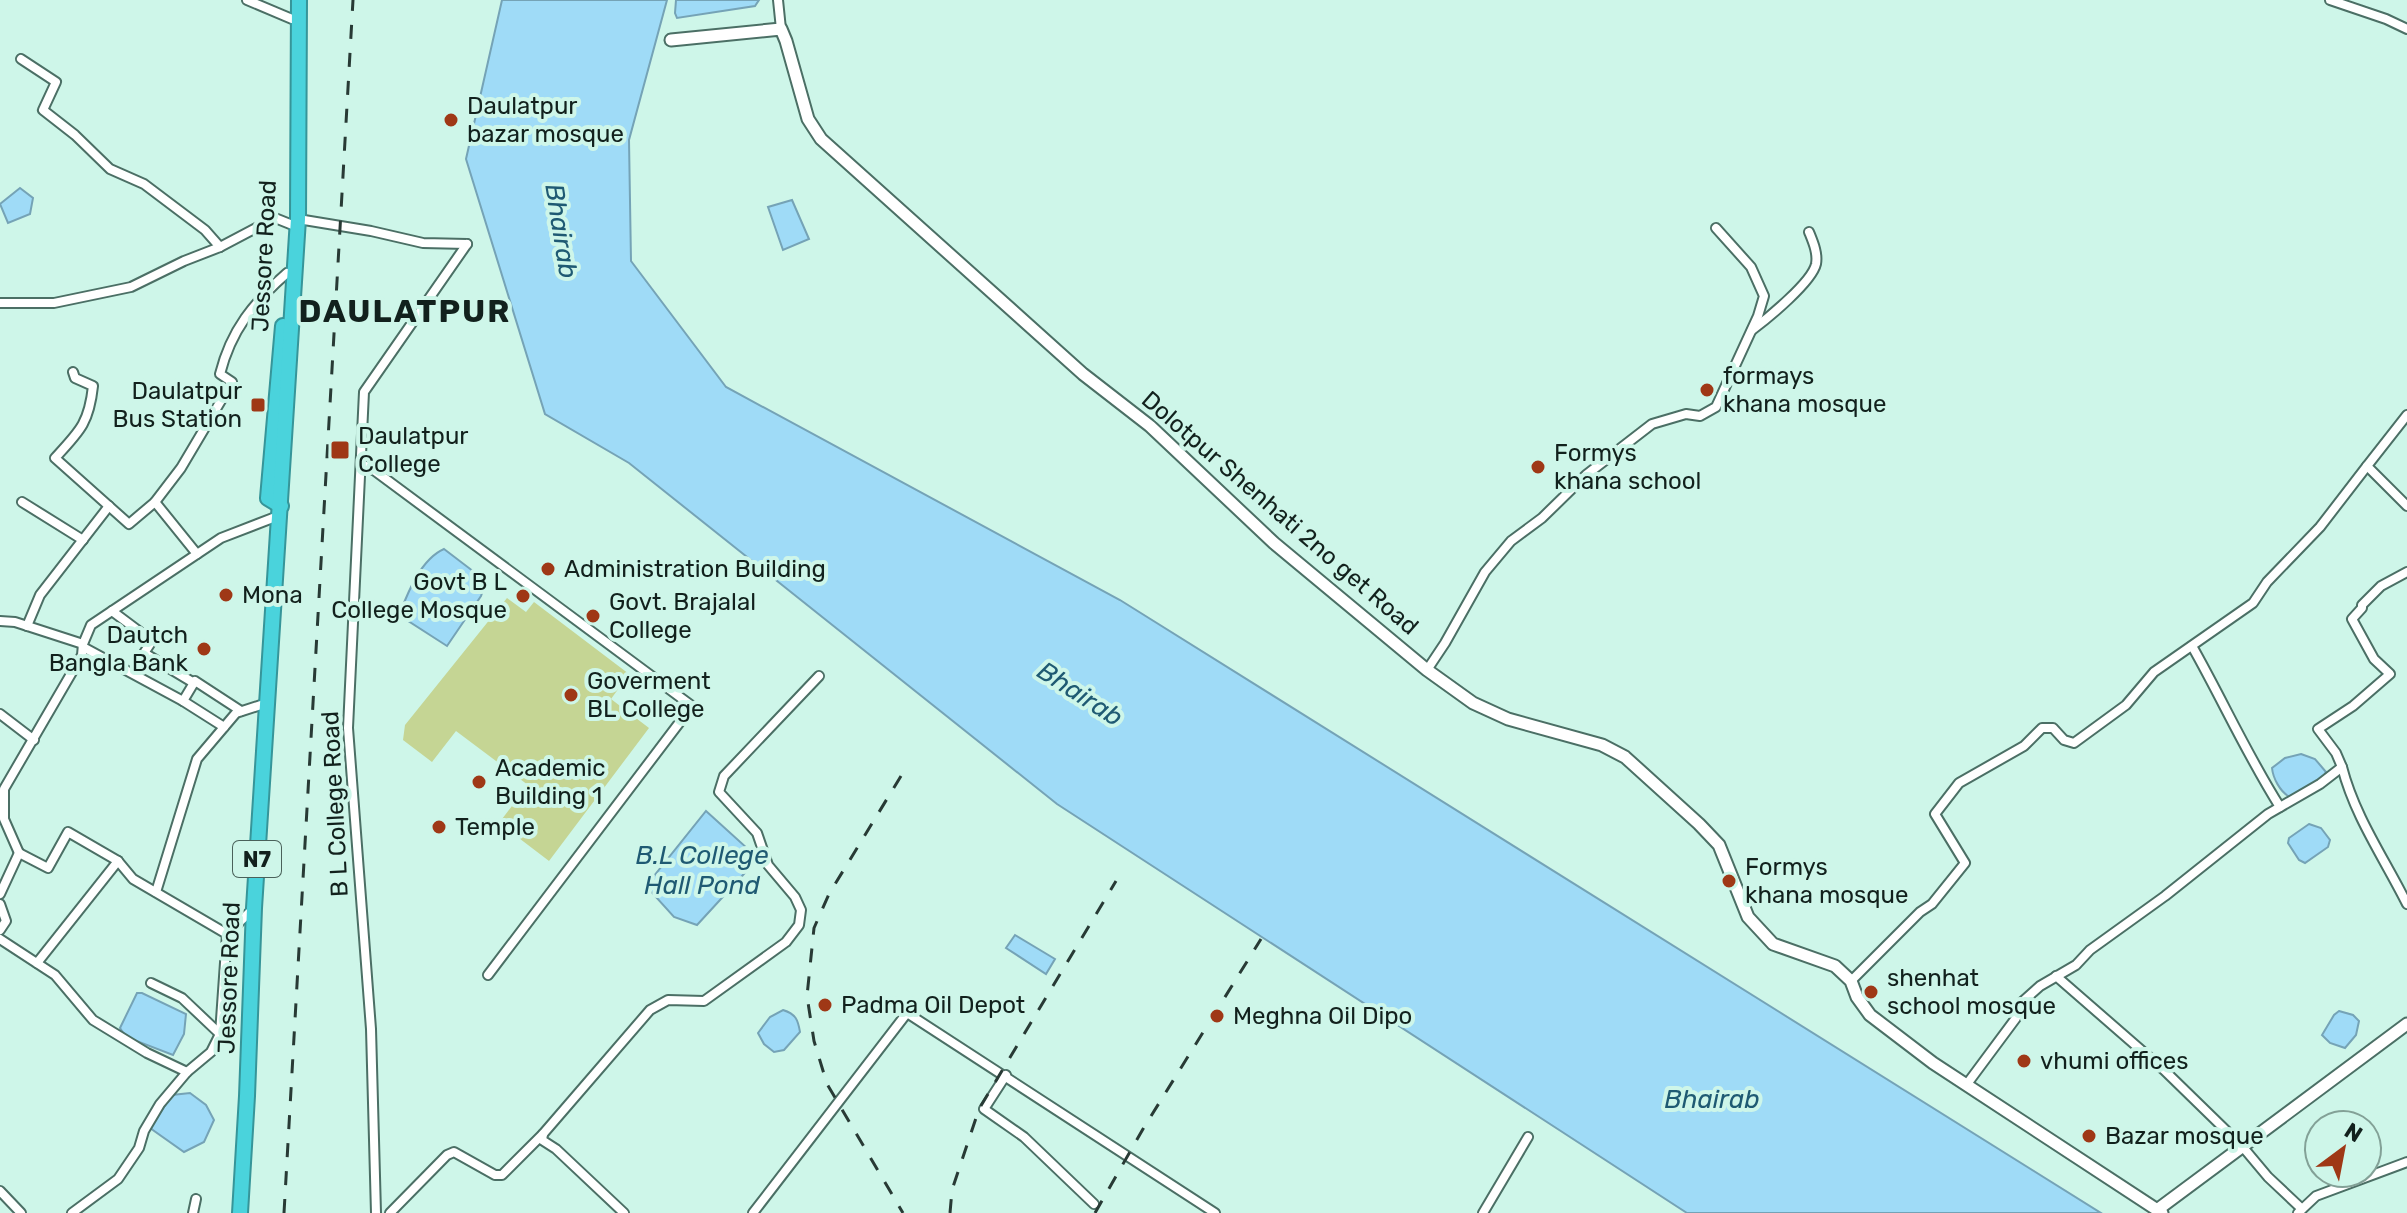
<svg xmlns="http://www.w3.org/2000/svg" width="2407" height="1213" font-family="Rubik,sans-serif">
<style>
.green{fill:#c5d594}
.water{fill:#9fdbf7;stroke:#75a3b6;stroke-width:2}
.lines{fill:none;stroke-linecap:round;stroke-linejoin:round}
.street-casing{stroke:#4b6f65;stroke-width:12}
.secondary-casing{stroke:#4b6f65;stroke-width:15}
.highway-casing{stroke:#369599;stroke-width:18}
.street{stroke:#fff;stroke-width:8}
.secondary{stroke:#fff;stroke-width:11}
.highway{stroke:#4ad3dc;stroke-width:14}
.rail{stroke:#283a35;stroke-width:3;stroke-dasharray:14 14;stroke-linecap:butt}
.poi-dot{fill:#9f3816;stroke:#cef6e9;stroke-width:3}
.labels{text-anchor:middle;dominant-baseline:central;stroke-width:8;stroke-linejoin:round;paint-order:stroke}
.shield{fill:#cef6e9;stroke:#4a615a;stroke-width:2}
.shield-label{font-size:22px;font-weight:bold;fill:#12211d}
.poi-label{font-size:24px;fill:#12211d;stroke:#cef6e9;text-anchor:start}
.street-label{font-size:24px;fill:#12211d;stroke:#cef6e9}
.water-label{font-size:26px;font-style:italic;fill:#1f5a73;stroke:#cef6e9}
.district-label{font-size:32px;font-weight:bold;letter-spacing:2px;fill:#12211d;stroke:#cef6e9}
</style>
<rect width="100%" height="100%" fill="#cef6e9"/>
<polygon class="green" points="507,598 526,612 534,602 629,674 611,699 649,728 549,861 499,823 528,785 456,731 432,762 403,740 405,725"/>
<g class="water">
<polygon points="502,0 667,0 629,140 631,261 726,387 1120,600 2101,1213 1687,1213 1057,804 629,463 545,414 466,159"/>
<polygon points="676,0 759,0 755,6 677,18 675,13"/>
<polygon points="20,188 33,198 30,214 8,223 0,204"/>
<polygon points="792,200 809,239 783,250 768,207"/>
<path d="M444 549 486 581 481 596 447 646 399 615C408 592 421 559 444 549Z"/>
<path d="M2301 754 2315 759 2326 772C2319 786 2304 790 2290 797 2280 792 2273 778 2272 768L2285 758Z"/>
<polygon points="706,811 748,849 754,863 697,925 674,917 646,886"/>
<polygon points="2309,824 2321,828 2330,840 2328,847 2305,863 2299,860 2288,843 2289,838"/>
<polygon points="1015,935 1055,959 1046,974 1006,948"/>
<polygon points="137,993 142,993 186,1014 184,1034 173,1055 126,1037 120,1028"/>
<path d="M783 1010C796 1014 798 1020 800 1032L784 1050 774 1052 764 1044 758 1033 770 1017Z"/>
<polygon points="2339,1011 2353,1015 2359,1021 2356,1035 2345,1048 2330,1043 2322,1035 2334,1015"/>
<polygon points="190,1093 206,1105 214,1120 204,1142 184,1152 150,1128 172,1095"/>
</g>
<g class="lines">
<defs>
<g id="street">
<polyline points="247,0 292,19"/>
<polyline points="778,0 781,29"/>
<polyline points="2330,0 2386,19 2407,29"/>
<polyline points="21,59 56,82 43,110 75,135 110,169 144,184 205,230 220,247"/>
<polyline points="0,303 54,303 131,287 184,261 220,247 275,218 295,226 298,219 371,231 423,243 467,244"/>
<path d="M1752 330C1768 318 1812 282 1816 264 1818 253 1813 242 1809 232"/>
<path d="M73 372 75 378 93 386C89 423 80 431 55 458L129 524 155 502 197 554"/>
<polyline points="2407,415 2367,466 2407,506"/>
<polyline points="362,464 375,471 692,706 488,975"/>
<polyline points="22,502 83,540"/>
<path d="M155 502 181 468 232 382 220 374C231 330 254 302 287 273"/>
<polyline points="112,611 152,641 144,653 194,683"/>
<polyline points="0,621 15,622 83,644"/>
<polyline points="27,626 40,595 109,506"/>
<path d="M2192 646C2222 699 2247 755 2280 807"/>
<polyline points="83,647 183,701 224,727"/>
<polyline points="1427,670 1445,643 1485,572 1511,541 1542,518 1586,475 1652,424 1686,414 1700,416 1716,407 1758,316 1764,296 1751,267 1716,228"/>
<polyline points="183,701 195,681 241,711"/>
<polyline points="0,714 34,740"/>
<path d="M2342 767C2355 817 2384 858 2407 904"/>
<polyline points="19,853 4,819 4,789 82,655 83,644 91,625 221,538 278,516"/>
<polyline points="19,853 48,868 68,832 118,861 133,879 227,934"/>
<polyline points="156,892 197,759 236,713 267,703"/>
<polyline points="0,894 19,853"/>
<polyline points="0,904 6,921 0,930"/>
<polyline points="0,939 55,975 93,1020 147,1053 187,1072"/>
<polyline points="37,963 118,861"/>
<polyline points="2056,976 2164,1070 2242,1146 2268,1177 2302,1209"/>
<polyline points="1851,981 1920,912 1932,904 1965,863 1935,814 1959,783 2024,746 2042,728 2053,728 2064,740 2074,743 2126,705 2154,672 2253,603 2267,582 2320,527 2367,466"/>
<polyline points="151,983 182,998 220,1034"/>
<polyline points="1006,1075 984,1109 1024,1137 1094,1204"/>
<polyline points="1967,1084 2016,1018 2021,1003 2040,986 2076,965 2090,950 2165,896 2268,814 2320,784 2342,767 2336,753 2318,729 2353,706 2390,674 2374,659 2352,619 2362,608 2362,605 2381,586 2407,572"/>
<polyline points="0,1191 21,1213"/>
<polyline points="72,1213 118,1179 139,1148 144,1131 160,1104 187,1072 211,1052 220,1034 227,934 254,908"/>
<polyline points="193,1213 196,1199"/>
<polyline points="376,1213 371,1029 348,728 364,392 467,244"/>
<polyline points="390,1213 447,1155 454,1152 495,1175 502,1175 543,1134"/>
<polyline points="624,1213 556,1149 542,1140 543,1134 650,1010 668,1000 704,1001 786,942 799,925 801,910 795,897 768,865 757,833 719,792 724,776 819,676"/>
<polyline points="753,1213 907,1013 1215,1213"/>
<polyline points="1483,1213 1528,1137"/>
<polyline points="2298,1213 2316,1196 2407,1162"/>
</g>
<g id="secondary">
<polyline points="671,40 781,29 786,41 808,119 821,139 1083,374 1150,426 1274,543 1427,670 1473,703 1508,719 1602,745 1625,757 1699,824 1719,845 1748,917 1773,944 1835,966 1851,981 1857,997 1870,1015 1933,1063 2162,1213"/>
<polyline points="2157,1210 2407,1024"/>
</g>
<g id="highway">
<polyline points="281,506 268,498 283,326"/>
<polyline points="240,1213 247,1096 254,908 298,219 299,0"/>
</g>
</defs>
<use href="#street" class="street-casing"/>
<use href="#secondary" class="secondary-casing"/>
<use href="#highway" class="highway-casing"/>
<use href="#street" class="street"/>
<use href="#secondary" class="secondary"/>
<use href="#highway" class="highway"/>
<g class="rail">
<polyline points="901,776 829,894 814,928 807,996 814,1041 827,1084 903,1213"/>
<polyline points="284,1213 353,0"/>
<polyline points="950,1213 952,1190 979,1109 1116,881"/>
<polyline points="1095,1213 1143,1129 1261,939"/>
</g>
</g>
<g class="poi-dot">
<circle cx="451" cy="120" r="8"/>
<circle cx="1707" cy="390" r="8"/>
<rect x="250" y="397" width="16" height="16" rx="4"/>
<rect x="330" y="440" width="20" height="20" rx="4"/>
<circle cx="1538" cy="467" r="8"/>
<circle cx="548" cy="569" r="8"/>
<circle cx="226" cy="595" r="8"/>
<circle cx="523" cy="596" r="8"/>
<circle cx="593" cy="616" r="8"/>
<circle cx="204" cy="649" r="8"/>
<circle cx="571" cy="695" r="8"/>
<circle cx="479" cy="782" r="8"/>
<circle cx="439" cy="827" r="8"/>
<circle cx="1729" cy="881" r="8"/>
<circle cx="1871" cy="992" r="8"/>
<circle cx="825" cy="1005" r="8"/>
<circle cx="1217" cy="1016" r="8"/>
<circle cx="2024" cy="1061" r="8"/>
<circle cx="2089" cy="1136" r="8"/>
</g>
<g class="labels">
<rect class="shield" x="233" y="841" width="48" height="36" rx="6"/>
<g class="shield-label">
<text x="257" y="859">N7</text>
</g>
<g class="poi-label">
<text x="467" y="106">Daulatpur<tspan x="467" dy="28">bazar mosque</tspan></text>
<text x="1723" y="376">formays<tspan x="1723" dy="28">khana mosque</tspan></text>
<text x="242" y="391" text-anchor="end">Daulatpur<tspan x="242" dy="28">Bus Station</tspan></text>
<text x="358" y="436">Daulatpur<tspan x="358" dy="28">College</tspan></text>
<text x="1554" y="453">Formys<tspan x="1554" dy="28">khana school</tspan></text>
<text x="564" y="569">Administration Building</text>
<text x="507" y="582" text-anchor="end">Govt B L<tspan x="507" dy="28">College Mosque</tspan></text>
<text x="242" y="595">Mona</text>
<text x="609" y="602">Govt. Brajalal<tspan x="609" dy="28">College</tspan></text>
<text x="188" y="635" text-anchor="end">Dautch<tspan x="188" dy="28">Bangla Bank</tspan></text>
<text x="587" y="681">Goverment<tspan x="587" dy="28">BL College</tspan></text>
<text x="495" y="768">Academic<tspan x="495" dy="28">Building 1</tspan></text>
<text x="455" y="827">Temple</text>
<text x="1745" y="867">Formys<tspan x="1745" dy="28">khana mosque</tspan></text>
<text x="1887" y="978">shenhat<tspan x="1887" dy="28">school mosque</tspan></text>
<text x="841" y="1005">Padma Oil Depot</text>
<text x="1233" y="1016">Meghna Oil Dipo</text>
<text x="2040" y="1061">vhumi offices</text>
<text x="2105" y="1136">Bazar mosque</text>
</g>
<g class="street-label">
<text transform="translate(264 256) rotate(-87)">Jessore Road</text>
<text transform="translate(1280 513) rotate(41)">Dolotpur Shenhati 2no get Road</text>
<text transform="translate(335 804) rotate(-93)">B L College Road</text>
<text transform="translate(229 978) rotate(-88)">Jessore Road</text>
</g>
<g class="water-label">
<text transform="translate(561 231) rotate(81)">Bhairab</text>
<text transform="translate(1080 694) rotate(33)">Bhairab</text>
<text x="702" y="855">B.L College<tspan x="702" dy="30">Hall Pond</tspan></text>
<text x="1712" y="1099">Bhairab</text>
</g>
<g class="district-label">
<text x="405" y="311">DAULATPUR</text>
</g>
</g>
<g transform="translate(2343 1149) rotate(32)"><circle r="38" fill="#cef6e9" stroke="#83a197" stroke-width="2"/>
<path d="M0-6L14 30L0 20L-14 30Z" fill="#9f3816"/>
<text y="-12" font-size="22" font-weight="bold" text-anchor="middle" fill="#12211d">N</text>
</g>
</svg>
